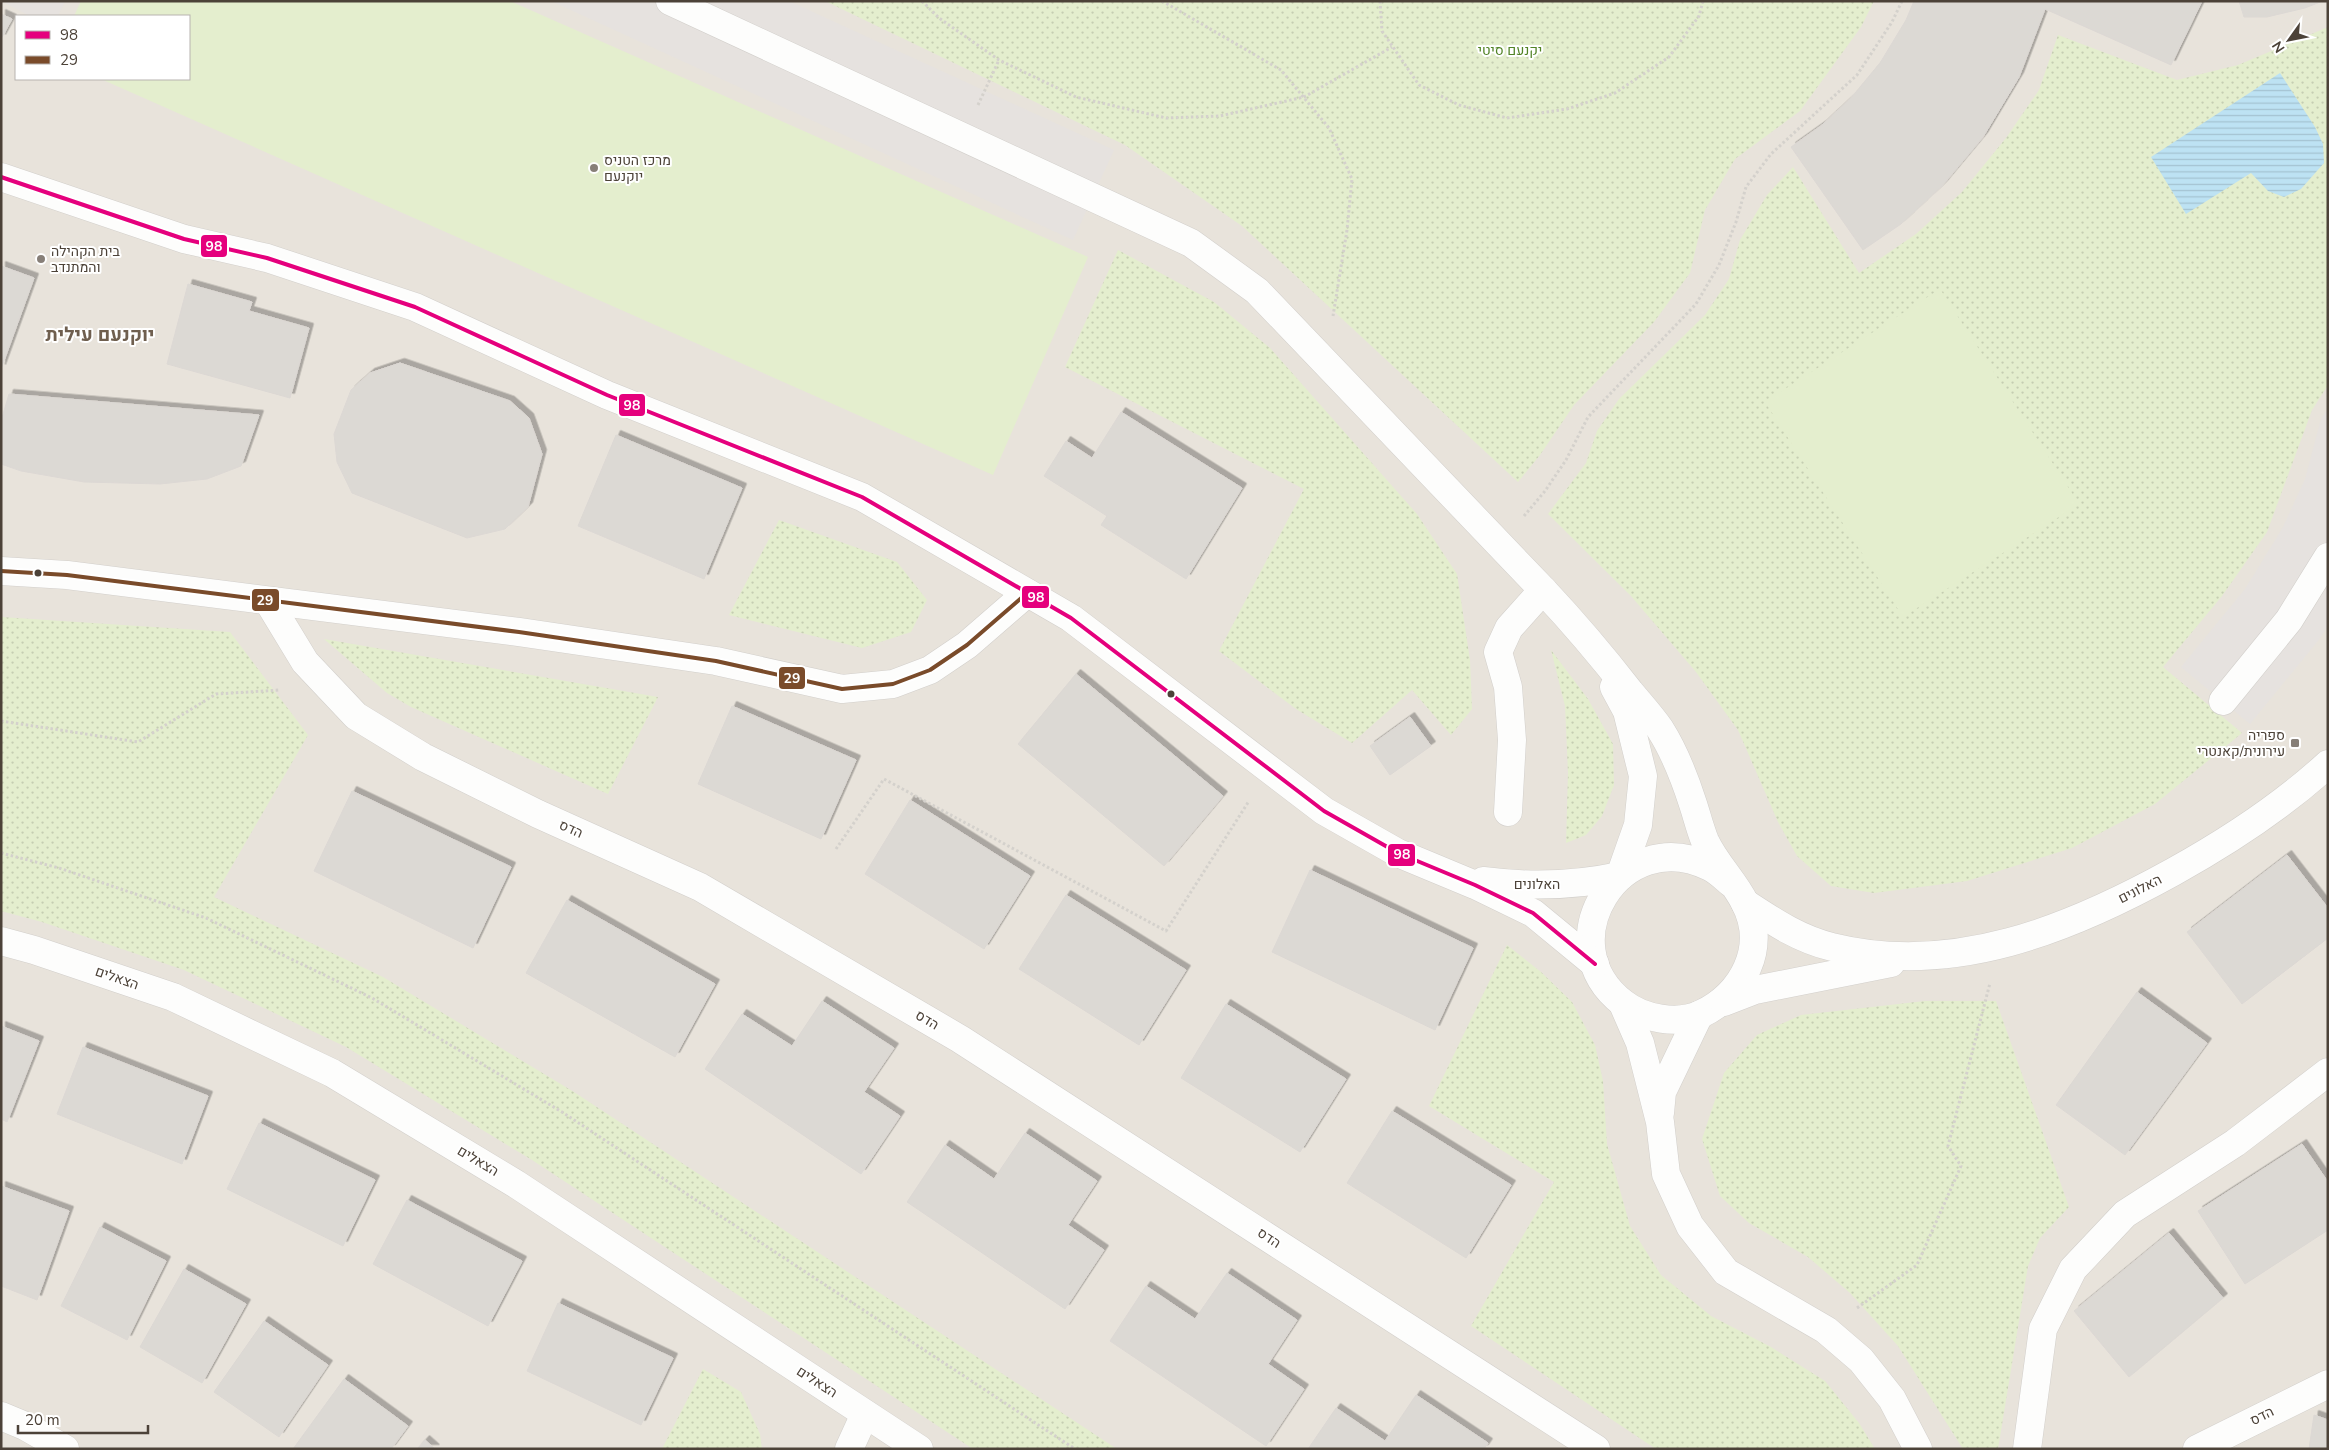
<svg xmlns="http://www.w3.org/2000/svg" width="2329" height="1450" font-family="'Nunito Sans',Heebo,sans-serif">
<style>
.residential{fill:#e8e3db;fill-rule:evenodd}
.park{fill:url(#park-dots)}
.garden{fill:#e4eece}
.parking{fill:#e6e2df}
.water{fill:url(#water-rules)}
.building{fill:#dcd9d4;stroke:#dcd8d4;filter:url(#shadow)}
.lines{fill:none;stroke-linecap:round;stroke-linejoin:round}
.minor-casing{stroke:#d2cfcb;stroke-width:29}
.path{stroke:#d4d1cc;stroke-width:3;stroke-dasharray:2.5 2.5;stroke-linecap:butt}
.minor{stroke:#fdfdfc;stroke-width:28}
.bus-1-casing{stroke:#fff;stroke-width:8}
.bus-2-casing{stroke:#fff;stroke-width:8}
.bus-1{stroke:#e5007d;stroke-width:4}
.bus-2{stroke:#7a4b2a;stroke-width:4}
.poi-dot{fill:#877f78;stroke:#fff;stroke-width:2}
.bus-dot{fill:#4c4238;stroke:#fff;stroke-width:2}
.labels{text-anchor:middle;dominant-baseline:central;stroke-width:4;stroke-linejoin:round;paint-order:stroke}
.park-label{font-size:14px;fill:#518326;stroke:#fff}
.poi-label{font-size:14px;fill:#4c4238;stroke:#fff;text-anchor:start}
.street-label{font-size:14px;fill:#4c4238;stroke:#fff}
.district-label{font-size:19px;font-weight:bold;fill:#6f5f4f;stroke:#fff}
.line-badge{stroke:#fff;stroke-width:2}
.badge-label{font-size:14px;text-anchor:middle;font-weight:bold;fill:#fff}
</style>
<defs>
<pattern id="park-dots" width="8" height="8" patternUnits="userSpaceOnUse" patternTransform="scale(1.25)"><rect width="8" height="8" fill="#e4eece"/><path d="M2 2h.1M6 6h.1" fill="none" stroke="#c5cdb2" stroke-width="1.8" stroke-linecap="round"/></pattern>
<pattern id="water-rules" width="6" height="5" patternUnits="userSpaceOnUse" patternTransform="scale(1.25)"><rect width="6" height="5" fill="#bde2f3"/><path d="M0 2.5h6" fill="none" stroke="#a4c3d1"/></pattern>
<filter id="shadow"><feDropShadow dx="4.5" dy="-4.5" stdDeviation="0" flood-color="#0004"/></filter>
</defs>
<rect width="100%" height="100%" fill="#f4f1ee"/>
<path class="residential" d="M1 1H2328V1449H1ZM16 16H189V79H16Z"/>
<g class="park">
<polygon points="825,1 1874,1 1861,27 1800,111 1735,159 1705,210 1690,273 1654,322 1574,405 1540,455 1518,482 1242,226 1125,145"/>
<polygon points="2328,27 2328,385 2312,410 2267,532 2222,596 2163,667 2242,733 2155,804 2072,848 1967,881 1874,893 1831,886 1797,856 1778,822 1738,730 1696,672 1631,596 1548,514 1586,463 1597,431 1619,399 1705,315 1729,279 1740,240 1767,195 1793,167 1859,273 1916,234 1962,192 2006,138 2039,90 2058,35 2177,80 2238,65"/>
<polygon points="1118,250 1214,302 1270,348 1417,514 1457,574 1470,660 1472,709 1451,735 1412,690 1352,743 1296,709 1219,651 1304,489 1065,367"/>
<polygon points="779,520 897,562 927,600 911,632 862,648 729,615"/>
<polygon points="1,617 230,632 308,735 214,897 383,977 574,1092 1117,1449 973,1449 532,1160 346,1047 184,970 42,922 1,911"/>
<polygon points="324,639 658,697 608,794 411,707 387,693"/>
<polygon points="1551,650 1588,699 1613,744 1614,785 1602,816 1586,835 1566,843 1568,773 1565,706"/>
<polygon points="1507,945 1541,972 1572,1002 1595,1045 1603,1081 1607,1144 1630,1226 1661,1275 1711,1316 1771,1347 1825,1381 1859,1423 1875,1449 1656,1449 1471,1326 1554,1182 1429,1106"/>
<polygon points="1925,1001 1996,1001 2069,1207 2040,1238 2028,1266 1998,1449 1963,1449 1898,1346 1850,1293 1808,1257 1749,1223 1720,1196 1702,1139 1724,1073 1757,1035 1801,1015"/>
<polygon points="703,1369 741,1392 760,1434 762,1449 662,1449"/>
</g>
<g class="garden">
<polygon points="81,1 510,1 1088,257 993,475 101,79 189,79 189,16 74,16"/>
<polygon points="1940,289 2079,504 1903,617 1765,402"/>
</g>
<g class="parking">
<polygon points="1,1 65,1 58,16 30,16"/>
<polygon points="551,1 789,1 1114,150 1073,240"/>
<polygon points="2328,408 2328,626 2318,641 2250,724 2181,667 2245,589 2283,527 2305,479 2321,419"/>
</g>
<polygon class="water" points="2280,73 2315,127 2323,144 2324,163 2301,189 2284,197 2268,191 2251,173 2186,214 2151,157"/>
<g class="building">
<polygon points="1914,1 2202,1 2171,65 2045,9 2019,77 1983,137 1942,186 1901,224 1863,250 1791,147 1822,125 1851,98 1880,63 1906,20"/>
<polygon points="2239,1 2323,1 2305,8 2267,17 2244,17"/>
<polygon points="1,14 12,19 1,39"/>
<polygon points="1,266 34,278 1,369"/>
<polygon points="188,284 252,302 249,311 309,328 290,398 167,364"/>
<polygon points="400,363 510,401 529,418 542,454 528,507 505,529 467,538 352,493 337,462 334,434 351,390 370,373"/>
<polygon points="9,394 259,415 241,466 207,479 160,484 84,482 21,471 1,464 1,421"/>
<polygon points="1121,412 1242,488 1186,579 1101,525 1107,516 1044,476 1066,441 1092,458"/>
<polygon points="616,435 742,488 704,579 578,526"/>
<polygon points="1076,674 1223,796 1164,866 1018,744"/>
<polygon points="732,706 856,760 821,839 698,784"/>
<polygon points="1410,717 1431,746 1390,775 1370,746"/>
<polygon points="352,791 511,867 473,948 314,871"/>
<polygon points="910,800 1030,876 984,949 865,874"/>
<polygon points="2287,855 2328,908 2328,938 2242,1004 2187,932"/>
<polygon points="1310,870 1473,948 1435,1030 1272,952"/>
<polygon points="1066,895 1186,970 1139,1045 1019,969"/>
<polygon points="567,900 715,984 675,1057 526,973"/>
<polygon points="2137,992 2207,1043 2125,1155 2056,1105"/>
<polygon points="822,1001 894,1048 864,1092 900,1116 861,1174 705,1069 742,1014 792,1046"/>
<polygon points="1226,1004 1346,1079 1300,1152 1181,1078"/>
<polygon points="1,1026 39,1041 7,1122 1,1119"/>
<polygon points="83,1047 208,1096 182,1164 57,1114"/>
<polygon points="1392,1111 1511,1185 1466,1258 1347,1183"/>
<polygon points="259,1123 375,1180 343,1246 227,1189"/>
<polygon points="1025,1133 1097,1181 1068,1225 1104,1250 1065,1309 907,1202 945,1145 994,1179"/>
<polygon points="2302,1144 2328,1182 2328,1230 2245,1284 2198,1211"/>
<polygon points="1,1186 69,1211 37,1300 1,1286"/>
<polygon points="407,1200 522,1261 488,1326 373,1264"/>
<polygon points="100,1227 166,1261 127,1340 61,1306"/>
<polygon points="2169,1233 2223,1298 2129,1377 2074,1311"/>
<polygon points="184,1269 246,1304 202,1383 140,1347"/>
<polygon points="1227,1273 1297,1320 1268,1364 1304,1389 1266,1446 1110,1341 1146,1286 1195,1319"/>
<polygon points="558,1303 673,1358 641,1425 527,1371"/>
<polygon points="264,1321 328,1365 279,1437 214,1392"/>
<polygon points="344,1379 408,1426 391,1449 293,1449"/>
<polygon points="1416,1395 1488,1443 1484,1449 1308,1449 1336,1408 1385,1441"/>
<polygon points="2314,1415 2328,1420 2328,1449 2309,1449"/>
<polygon points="425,1440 435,1449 417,1449"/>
</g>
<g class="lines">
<defs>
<g id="minor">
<path d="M670 1 1191 243 1257 291 1543 590C1574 623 1602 656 1630 692 1640 704 1651 716 1660 729 1674 751 1685 779 1693 804 1697 816 1700 829 1705 841 1715 863 1734 881 1745 903 1768 947 1743 994 1701 1014 1678 1025 1643 1019 1623 1003 1546 944 1620 822 1710 867 1718 871 1725 878 1731 883"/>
<polyline points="1,177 184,239 267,258 415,307 607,395 862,497 1071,618 1324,811 1398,853 1475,885 1533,913 1595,964"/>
<polyline points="1,571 67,575 519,632 716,661 842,689 893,684 930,670 967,645 1027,593"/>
<polyline points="268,601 305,662 356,716 423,757 538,814 700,887 960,1039 1596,1449"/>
<polyline points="2223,701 2289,620 2328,557"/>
<polyline points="1508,812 1512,740 1508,687 1498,652 1509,628 1543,590"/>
<path d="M1483 881C1530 887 1574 886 1620 876L1638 825 1643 776 1627 711 1614 687"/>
<path d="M1745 903C1774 922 1799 939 1832 947 1953 977 2070 929 2173 872 2229 841 2281 807 2328 764"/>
<polyline points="1,941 34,950 173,997 332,1073 516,1184 919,1449"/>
<polyline points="1724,1002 1755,990 1891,963"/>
<polyline points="1623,1004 1640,1043 1660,1122 1666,1174 1690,1226 1726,1272 1826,1330 1861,1360 1892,1399 1918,1449"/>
<polyline points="1660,1113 1662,1092 1699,1015"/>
<polyline points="1,1416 25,1426 65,1449"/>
<polyline points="849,1449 865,1414"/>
<polyline points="2027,1449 2043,1329 2073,1269 2125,1214 2235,1143 2328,1072"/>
<polyline points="2197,1449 2328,1384"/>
</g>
</defs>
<use href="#minor" class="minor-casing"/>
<g class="path">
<polyline points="922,1 939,18 999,60 1076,97 1166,118 1220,116 1304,97 1392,47"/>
<polyline points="1162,1 1281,70 1329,128 1352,179 1347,230 1333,316"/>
<polyline points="1380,1 1382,31 1419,85 1459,105 1507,118 1567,109 1615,93 1669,57 1699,16 1703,1"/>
<polyline points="978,105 999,60"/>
<polyline points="1524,516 1545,491 1566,460 1588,417 1696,304 1719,265 1736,222 1746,187 1771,154 1857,75 1892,22 1902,1"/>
<polyline points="1,721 138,742 216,694 280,690"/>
<polyline points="836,849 884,779 1166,931 1249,801"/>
<polyline points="1,853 59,868 206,918 372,998 562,1112 1075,1449"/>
<polyline points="1857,1308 1917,1265 1961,1166 1948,1146 1990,983"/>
</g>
<use href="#minor" class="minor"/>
<defs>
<polyline id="bus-1" points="1,177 184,239 267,258 415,307 607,395 862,497 1071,618 1324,811 1398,853 1475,885 1533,913 1595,964"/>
<polyline id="bus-2" points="1,571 67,575 519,632 716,661 842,689 893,684 930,670 967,645 1027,593"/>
</defs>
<use href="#bus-1" class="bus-1-casing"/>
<use href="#bus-2" class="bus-2-casing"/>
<use href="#bus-1" class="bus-1"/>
<use href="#bus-2" class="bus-2"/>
</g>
<g class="poi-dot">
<circle cx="594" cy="168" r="5"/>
<circle cx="41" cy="259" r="5"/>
<rect x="2290" y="738" width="10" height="10" rx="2.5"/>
</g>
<g class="bus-dot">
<circle cx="38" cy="573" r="4.5"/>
<circle cx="1171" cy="694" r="4.5"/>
</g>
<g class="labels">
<g class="park-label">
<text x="1510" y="50">יקנעם סיטי</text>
</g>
<g class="poi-label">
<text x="604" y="160">מרכז הטניס<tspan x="604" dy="16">יוקנעם</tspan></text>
<text x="51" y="251">בית הקהילה<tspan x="51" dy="16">והמתנדב</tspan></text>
<text x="2285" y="735" text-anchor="end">ספריה<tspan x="2285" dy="16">עירונית/קאנטרי</tspan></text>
</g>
<g class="street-label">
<text transform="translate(571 829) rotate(24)">הדס</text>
<text x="1537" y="884">האלונים</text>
<text transform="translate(2140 889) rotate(-27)">האלונים</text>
<text transform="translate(117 978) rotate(19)">הצאלים</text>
<text transform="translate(927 1020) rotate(30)">הדס</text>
<text transform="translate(478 1161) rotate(31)">הצאלים</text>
<text transform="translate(1269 1238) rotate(33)">הדס</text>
<text transform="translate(817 1382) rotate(33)">הצאלים</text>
<text transform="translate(2262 1416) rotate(-26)">הדס</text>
</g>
<g class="district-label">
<text x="100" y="335">יוקנעם עילית</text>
</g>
</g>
<g class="line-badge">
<rect x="200" y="234" width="28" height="24" rx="5" fill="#e5007d"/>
<rect x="618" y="393" width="28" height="24" rx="5" fill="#e5007d"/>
<rect x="1021" y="585" width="29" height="24" rx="5" fill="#e5007d"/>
<rect x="251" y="588" width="29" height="24" rx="5" fill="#7a4b2a"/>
<rect x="778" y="666" width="28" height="24" rx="5" fill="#7a4b2a"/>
<rect x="1387" y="843" width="29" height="24" rx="5" fill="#e5007d"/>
</g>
<g class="badge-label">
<text x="214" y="251">98</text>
<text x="632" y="410">98</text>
<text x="1036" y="602">98</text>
<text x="265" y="605">29</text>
<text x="792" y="683">29</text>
<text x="1402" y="859">98</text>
</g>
<rect width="2329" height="1450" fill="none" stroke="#4c4238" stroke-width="5"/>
<rect x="15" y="15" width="175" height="65" fill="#ffffff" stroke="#b7b3af"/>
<rect x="25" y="31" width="25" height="8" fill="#e5007d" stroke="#b7b3af"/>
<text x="60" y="40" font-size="15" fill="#4c4238">98</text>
<rect x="25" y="56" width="25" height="8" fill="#7a4b2a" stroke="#b7b3af"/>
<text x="60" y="65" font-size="15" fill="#4c4238">29</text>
<g transform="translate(2289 40) rotate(237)" stroke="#ffffff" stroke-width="4" paint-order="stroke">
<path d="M0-4L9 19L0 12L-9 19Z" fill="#4c4238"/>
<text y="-8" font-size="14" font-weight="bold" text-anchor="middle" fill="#4c4238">N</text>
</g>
<path d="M18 1425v8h130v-8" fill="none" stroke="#4c4238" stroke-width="2.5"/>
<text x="25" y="1425" font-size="15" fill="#4c4238" stroke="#ffffff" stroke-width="4" paint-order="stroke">20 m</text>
</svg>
